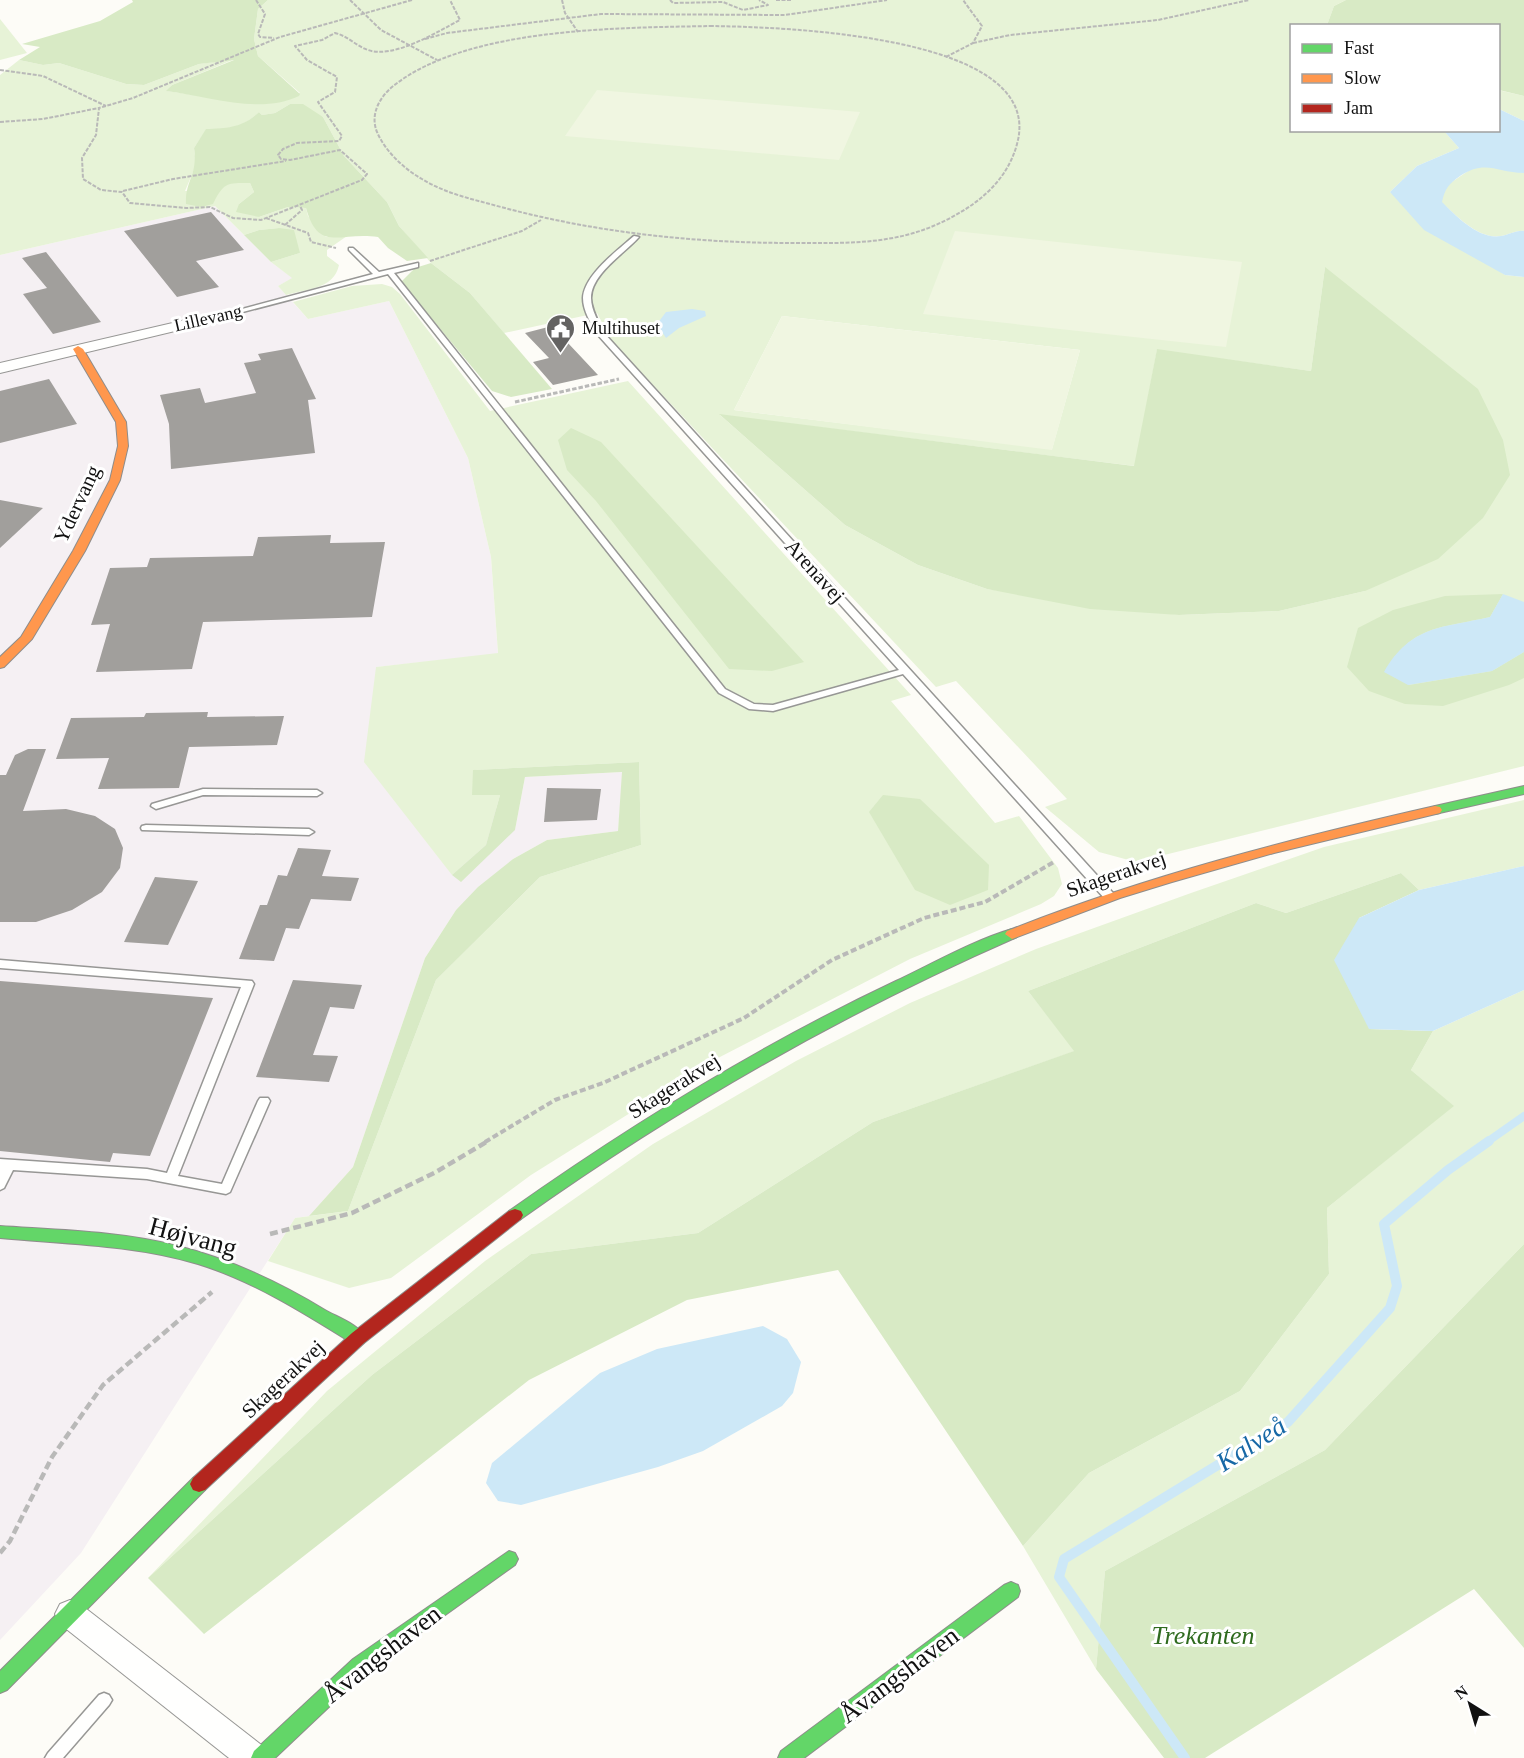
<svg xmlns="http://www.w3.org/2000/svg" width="1524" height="1758" font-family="Georgia,serif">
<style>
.industrial{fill:#f5f0f3}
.green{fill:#e7f3d7;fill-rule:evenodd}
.forest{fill:#d8eac5}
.pitch{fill:#f0f6e1}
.water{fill:#cde8f7}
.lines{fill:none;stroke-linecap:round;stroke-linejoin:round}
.stream-far1{stroke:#cde8f7;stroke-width:8}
.stream{stroke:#cde8f7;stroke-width:10}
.building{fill:#a19f9c}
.lane-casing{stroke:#979795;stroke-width:3}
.street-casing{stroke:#979795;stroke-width:2}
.fast-casing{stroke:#8e8d8b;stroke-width:2}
.slow-casing{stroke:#8e8d8b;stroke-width:2}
.jam-casing{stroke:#8e8d8b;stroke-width:2}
.path-far3{stroke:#b9b9b8;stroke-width:2;stroke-dasharray:4 1.5;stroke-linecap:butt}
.path-far2{stroke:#b9b9b8;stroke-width:3;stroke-dasharray:4.5 2;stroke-linecap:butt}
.path-far1{stroke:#b9b9b8;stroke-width:4;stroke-dasharray:6 3;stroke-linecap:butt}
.path{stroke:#b9b9b8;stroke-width:4.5;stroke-dasharray:8 4;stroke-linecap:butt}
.lane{fill:#fffffe;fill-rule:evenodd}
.street{fill:#fffffe;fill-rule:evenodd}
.fast{fill:#63d668;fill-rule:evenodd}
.slow{fill:#ff974d;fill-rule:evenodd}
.jam{fill:#b3261e;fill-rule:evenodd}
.labels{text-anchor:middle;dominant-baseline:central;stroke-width:6;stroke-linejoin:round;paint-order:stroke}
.far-street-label{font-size:18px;fill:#111;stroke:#fff}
.far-poi-label{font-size:18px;fill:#111;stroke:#fff;text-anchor:start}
.street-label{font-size:21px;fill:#111;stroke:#fff}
.near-street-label{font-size:26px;fill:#111;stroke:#fff}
.near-park-label{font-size:26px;font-style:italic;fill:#2f6b1f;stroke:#fff}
.near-water-label{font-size:27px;font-style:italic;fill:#1768a6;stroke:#fff}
</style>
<rect width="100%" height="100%" fill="#fdfcf7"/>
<polygon class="industrial" points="215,206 271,262 293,278 278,286 308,319 389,301 468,458 491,557 498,654 376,667 515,830 525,777 623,772 618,831 547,840 513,859 456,910 425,958 353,1167 309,1216 295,1218 81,1553 0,1640 0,255"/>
<g class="green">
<path d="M268 0H1346L1334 6 1327 25 1292 26V130L1444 131 1459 148 1417 166 1390 192 1505 275 1524 277V766L1136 862 1099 852 1045 807 1067 799 956 681 936 687 611 340 597 313 504 333 470 293 431 263 399 226 387 202 344 156 323 117 290 104 275 113 262 115 259 112C241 130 228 128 206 130L194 148 196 165 185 191 220 189 229 183H250L254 192 239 204 259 217 288 207 306 208 308 216 326 237 347 236 327 250V256L339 265C334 289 307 289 286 295L278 286 292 278 271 262 300 253 279 228 259 230 244 235 215 206 0 255V75L19 60 43 65 59 63 126 84 144 85 199 64 235 59 172 85 167 91 241 102 300 93 258 56 254 39 258 9ZM1325 267 1365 591 1279 611 1179 615 987 589 918 565 845 525 720 415 1135 466 1157 350 1311 371ZM782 316 1080 350 1052 449 734 410Z"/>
<polygon points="0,19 27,53 0,60"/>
<polygon points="1498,90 1524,96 1524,121 1499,109"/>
<path d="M1474 167H1494L1524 173V231C1516 230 1509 235 1501 236 1479 240 1457 216 1441 202L1446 186Z"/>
<polygon points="382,284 392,287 400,294 490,411 628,381 911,695 891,701 995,823 1019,816 1058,868 1062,884 1054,896 1041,904 910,959 718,1058 531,1175 391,1278 349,1288 268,1261 295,1218 348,1211 436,980 540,877 641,845 639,762 474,770 473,795 500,795 486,845 452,875 364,762 376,667 498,653 491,557 468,458 389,301 308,319 293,302 352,286"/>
<polygon points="1524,800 1524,866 1419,890 1401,873 1286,913 1256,903 1028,991 1075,1051 873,1122 698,1233 531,1254 372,1375 148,1578 327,1391 485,1261 653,1144 796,1061 910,1003 1036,949 1191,893 1324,847"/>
<polygon points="1524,990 1524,1244 1325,1450 1105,1571 1096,1669 1023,1546 1089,1473 1240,1391 1329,1274 1327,1208 1453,1106 1411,1070 1433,1031"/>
</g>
<g class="forest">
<path d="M132 0H268L258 9 254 39 258 56 300 94 299 96C260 115 208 96 166 91L172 85 234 60 199 64 144 85 126 84 59 63 43 65 19 60 40 47 22 44 100 21 133 2Z"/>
<polygon points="1346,0 1524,0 1524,96 1499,90 1498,26 1327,25 1334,6"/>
<path d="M290 104H303L323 117 344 156 387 202 399 226 428 258 407 261 388 248 378 237C340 231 319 254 306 208L288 207 259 217 236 212 239 204 254 192 250 183C227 183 224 182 213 204L201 207 186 204C185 180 198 176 194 148L206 129C227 128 242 128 259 112L262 115 275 113Z"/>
<polygon points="279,228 294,230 300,253 271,262 244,235 259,230"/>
<polygon points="431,263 470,293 552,389 511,397 492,391 401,282 415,268"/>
<polygon points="1325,267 1478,389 1503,440 1510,475 1483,518 1438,559 1365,591 1279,611 1179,615 1090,609 987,589 918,565 845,525 719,414 1134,466 1157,349 1311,371"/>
<polygon points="571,428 601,442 804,662 772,671 729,669 596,501 567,470 558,440"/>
<path d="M1503 594 1490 617C1442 628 1411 625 1385 672L1409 685 1492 671 1524 652V678L1509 685 1443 706 1405 704 1369 691 1347 667 1358 628 1393 610 1445 596Z"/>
<polygon points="639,762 641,845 540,877 436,980 348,1211 309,1216 353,1167 425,958 456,910 478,887 513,859 547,840 618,831 622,772 525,777 515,830 461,882 452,875 486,845 500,795 472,795 473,770"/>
<polygon points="883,795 920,799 989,865 988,890 950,905 915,890 869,812"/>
<polygon points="1401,873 1419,890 1359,918 1369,1029 1433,1031 1411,1070 1454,1106 1327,1208 1329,1274 1240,1391 1089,1473 1023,1546 838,1270 687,1300 529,1380 204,1634 148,1578 372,1375 531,1254 698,1233 873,1122 1074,1051 1028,991 1256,903 1286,913"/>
<polygon points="1524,1244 1524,1648 1474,1589 1205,1758 1164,1758 1096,1669 1105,1571 1325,1450"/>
</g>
<g class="pitch">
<polygon points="597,90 860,112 839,160 565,136"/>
<polygon points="955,231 1242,262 1226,347 923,314"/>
<polygon points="782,316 1080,350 1052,450 734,410"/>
</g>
<g class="water">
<path d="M1499 109 1524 121V173C1497 173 1486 159 1460 176 1449 184 1445 188 1442 202 1456 216 1479 240 1501 236 1509 235 1516 230 1524 231V277L1505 275 1424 230 1390 192 1417 166 1459 148 1444 131 1498 130Z"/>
<polygon points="692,309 705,311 706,316 679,328 666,338 657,324 666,312"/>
<path d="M1503 594 1524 602V652L1492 671 1408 685 1384 672C1411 625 1442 628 1490 617Z"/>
<polygon points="1524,866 1524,990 1433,1031 1369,1029 1334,960 1359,918 1419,890"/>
<polygon points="763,1326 787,1339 801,1362 793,1393 782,1406 703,1451 658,1467 521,1505 498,1501 486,1483 492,1463 600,1373 657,1349"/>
</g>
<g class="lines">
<polyline class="stream-far1" points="1487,1142 1524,1116"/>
<polyline class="stream" points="1185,1758 1059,1577 1064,1559 1288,1422 1390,1308 1397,1286 1384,1224 1448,1170 1489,1141"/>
</g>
<g class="building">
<polygon points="211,212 244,250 196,261 219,287 177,297 124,231"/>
<polygon points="46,252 101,322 53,334 23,294 47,288 22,258"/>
<polygon points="552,326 598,375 553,385 533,362 549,358 525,333"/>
<polygon points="292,348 316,399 308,400 315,453 171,469 169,424 160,395 200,388 205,403 256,393 244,363 261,360 258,354"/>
<polygon points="49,379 77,424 0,443 0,391"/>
<polygon points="0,500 43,508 0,548"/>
<polygon points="331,535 330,543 385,542 372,617 203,622 192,669 96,672 110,624 91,625 110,568 147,567 150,558 253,556 258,537"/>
<polygon points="208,712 207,717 284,716 277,745 189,747 179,788 98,789 109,758 56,759 71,718 144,717 146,713"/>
<polygon points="28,749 46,749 23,811 66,809 95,816 115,829 123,848 120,868 102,892 72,910 36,922 0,922 0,775 6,775 15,755"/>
<polygon points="547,788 601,789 597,820 544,822"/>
<polygon points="298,848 331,850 322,876 359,878 351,901 311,899 299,929 286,928 274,961 239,959 260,905 267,905 278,875 287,876"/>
<polygon points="155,877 198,881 168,945 124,942"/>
<polygon points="293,980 362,985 354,1009 330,1007 313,1055 338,1056 329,1082 256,1077"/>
<polygon points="0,981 213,998 150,1156 113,1153 110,1162 0,1151"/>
</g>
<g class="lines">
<defs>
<g id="lane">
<path d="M634 236 639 237C625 253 591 274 591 298 591 310 599 323 604 333L1113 893 1114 896 1113 899H1105L903 674 773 711 749 709 719 693 388 274 220 318 216 316 373 274 349 250V248H353L379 272 418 263V267L394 273 725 689 754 704 773 705 899 670 597 334C591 323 583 311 583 298 584 275 618 250 634 236Z"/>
<polygon points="203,789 317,790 322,793 317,796 203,795 156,809 151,806 152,804"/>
<polygon points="146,825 309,829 314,832 309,835 142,830 141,828 142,826"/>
<polygon points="0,960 252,981 254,984 178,1176 222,1184 258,1101 260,1098 268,1098 270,1101 230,1192 226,1194 147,1179 13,1170 4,1188 0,1190 0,1159 147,1169 167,1173 241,987 0,968"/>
<polygon points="104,1693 109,1695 112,1700 109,1705 63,1758 45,1758 48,1753 99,1695"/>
</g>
<g id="street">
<polygon points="220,312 227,316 225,319 0,373 0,363"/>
<polygon points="70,1600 80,1604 264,1747 268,1758 229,1758 60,1624 55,1614 60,1604"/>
</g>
<g id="fast">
<polygon points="1524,786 1524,794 1435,814 1428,810 1435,806"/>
<path d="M1012 929 1017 931 1019 934 1017 937C841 1014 677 1108 521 1219L515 1221 509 1219 507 1215 509 1211C632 1124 760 1045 896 981 932 964 974 940 1012 929Z"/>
<path d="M0 1226C59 1230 120 1231 178 1246 230 1259 279 1282 325 1310 337 1317 360 1325 366 1338L364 1343 358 1345 352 1343C304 1313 253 1281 198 1264 134 1245 66 1244 0 1238Z"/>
<polygon points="199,1476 205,1478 208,1484 205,1490 7,1690 0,1693 0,1671 193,1478"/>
<polygon points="509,1551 515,1553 518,1559 515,1565 367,1671 275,1758 251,1758 254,1751 353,1659"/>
<polygon points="1011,1582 1018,1585 1020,1591 1018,1597 804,1758 778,1758 781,1751 1004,1585"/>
</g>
<g id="slow">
<polygon points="78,346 83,349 126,422 128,446 120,480 85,551 32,639 4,667 0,668 0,657 21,637 73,551 110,480 118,446 116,422 73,349"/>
<path d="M1435 806 1440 807 1442 810 1440 813 1274 853 1172 882 1120 898 1012 939 1005 934 1007 931C1146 876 1290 839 1435 806Z"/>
</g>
<polygon id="jam" points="515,1209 521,1211 523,1215 521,1219 364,1343 205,1490 199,1492 193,1490 190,1484 193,1478 352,1333 509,1211"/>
</defs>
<use href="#lane" class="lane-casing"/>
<use href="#street" class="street-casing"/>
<use href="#fast" class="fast-casing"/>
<use href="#slow" class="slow-casing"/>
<use href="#jam" class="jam-casing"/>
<g class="path-far3">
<polyline points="256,0 265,14 258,34 260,37 274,38"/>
<polyline points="350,0 381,30 437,60"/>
<path d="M412 0 280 37 133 98 99 108 96 135 82 158 83 179 101 190 122 192 130 203 186 208 210 207 233 218 261 220 362 180 367 174 340 150 290 160 281 159 278 155 283 149 297 143 339 141 342 136 318 102 335 92 337 77 307 60 295 46 322 40 335 33C348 36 356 46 368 50 394 59 437 32 460 20L450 0"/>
<polyline points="562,0 565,13 578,32"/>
<polyline points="670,0 673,3 723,2 743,10 768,5 759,0"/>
<polyline points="776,0 791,0"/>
<path d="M710 26C775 27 1048 33 1017 144 1006 186 969 211 931 227 886 245 841 243 794 243 690 243 590 232 490 204 467 198 443 192 422 179 404 169 385 151 377 132 370 115 379 98 392 87 466 27 618 28 710 26Z"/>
<polyline points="425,39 447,33 601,14 785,15 887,0"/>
<polyline points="973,43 1010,35 1158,20 1249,0"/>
<polyline points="946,57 973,43 982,26 963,0"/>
<polyline points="0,70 43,76 106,106"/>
<polyline points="0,122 43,119 99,108"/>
<polyline points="123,191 173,179 286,161"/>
<polyline points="266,218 308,233 311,242 336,248"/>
<polyline points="285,225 302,210 300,206"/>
<polyline points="430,261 522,231 541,220"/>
</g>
<polyline class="path-far2" points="515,402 619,379"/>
<polyline class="path-far1" points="485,1142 555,1100 603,1083 744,1018 832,960 924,918 985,902 1054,862"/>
<g class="path">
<polyline points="270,1234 352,1213 436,1172 488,1141"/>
<polyline points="0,1553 10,1541 52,1457 103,1385 212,1292"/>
</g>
<use href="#lane" class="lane"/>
<use href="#street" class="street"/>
<use href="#fast" class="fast"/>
<use href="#slow" class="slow"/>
<use href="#jam" class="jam"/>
</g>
<defs>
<symbol id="civic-pin" viewBox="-11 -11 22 30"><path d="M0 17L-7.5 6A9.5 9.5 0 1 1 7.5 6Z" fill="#646362" stroke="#fff"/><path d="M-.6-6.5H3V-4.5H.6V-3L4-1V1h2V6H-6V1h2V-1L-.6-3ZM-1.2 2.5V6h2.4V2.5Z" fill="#fff"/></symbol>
</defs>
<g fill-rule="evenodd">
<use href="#civic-pin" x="544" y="312" width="33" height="45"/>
</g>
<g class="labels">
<g class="far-street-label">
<text transform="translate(208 318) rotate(-13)">Lillevang</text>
</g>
<g class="far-poi-label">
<text x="582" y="328">Multihuset</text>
</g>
<g class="street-label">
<text transform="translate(77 504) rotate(-65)">Ydervang</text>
<text transform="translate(815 571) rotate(48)">Arenavej</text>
<text transform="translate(1116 874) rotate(-19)">Skagerakvej</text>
<text transform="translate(674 1086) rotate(-32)">Skagerakvej</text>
<text transform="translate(283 1379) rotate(-43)">Skagerakvej</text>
</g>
<g class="near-street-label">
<text transform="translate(193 1237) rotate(15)">Højvang</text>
<text transform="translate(382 1654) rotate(-38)">Åvangshaven</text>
<text transform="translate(899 1675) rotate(-37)">Åvangshaven</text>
</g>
<g class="near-park-label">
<text x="1203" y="1635">Trekanten</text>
</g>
<g class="near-water-label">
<text transform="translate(1251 1444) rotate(-33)">Kalveå</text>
</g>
</g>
<rect x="1290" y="24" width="210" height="108" fill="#ffffff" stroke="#a0a0a0" stroke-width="1.5"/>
<rect x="1302" y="44" width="30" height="9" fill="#63d668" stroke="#a0a0a0" stroke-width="1.5"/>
<text x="1344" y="54" font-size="18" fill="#111111">Fast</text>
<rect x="1302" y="74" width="30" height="9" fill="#ff974d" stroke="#a0a0a0" stroke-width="1.5"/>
<text x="1344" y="84" font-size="18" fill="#111111">Slow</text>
<rect x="1302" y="104" width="30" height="9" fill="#b3261e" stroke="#a0a0a0" stroke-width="1.5"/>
<text x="1344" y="114" font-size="18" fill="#111111">Jam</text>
<g transform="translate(1470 1704) rotate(323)" stroke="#ffffff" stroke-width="4.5" paint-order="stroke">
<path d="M0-4.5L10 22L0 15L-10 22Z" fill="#111111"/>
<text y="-9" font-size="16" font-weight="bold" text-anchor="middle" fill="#111111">N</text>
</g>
</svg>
